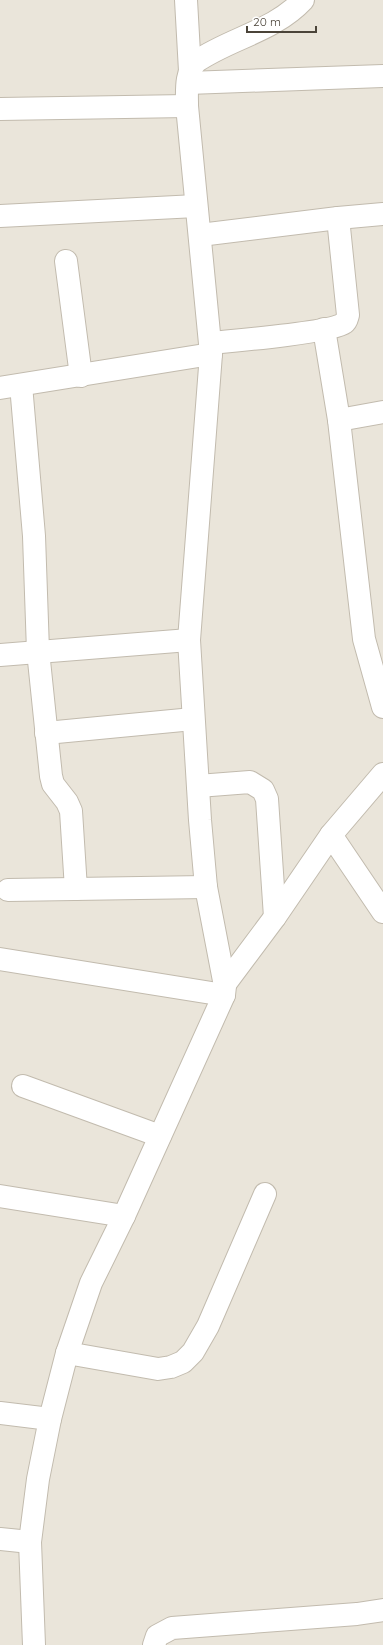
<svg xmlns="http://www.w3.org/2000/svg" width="383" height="1645" font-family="Quicksand,sans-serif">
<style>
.residential{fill:#eae5da}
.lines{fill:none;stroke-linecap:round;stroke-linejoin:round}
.minor-casing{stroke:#c2bbae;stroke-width:24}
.minor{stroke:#fff;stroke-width:22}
</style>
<rect width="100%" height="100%" fill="#f6f3ec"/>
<rect class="residential" x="0" y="0" width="383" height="1645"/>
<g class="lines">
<defs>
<g id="minor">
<polyline points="186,0 190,71"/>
<polyline points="188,83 383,76"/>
<polyline points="0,109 187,106"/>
<polyline points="0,216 196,206"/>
<polyline points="200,235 338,218 383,214"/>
<polyline points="66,261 81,376"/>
<polyline points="324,329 339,420 364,639 383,707"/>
<path d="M211 343C232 341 333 332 344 323 347 321 347 318 348 315L338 218"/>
<polyline points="21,385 34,536 38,651 51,776 53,784 67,802 71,811 76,889"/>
<polyline points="0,388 211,354"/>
<polyline points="339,420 383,412"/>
<polyline points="0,655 189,640"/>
<polyline points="46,733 193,719"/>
<polyline points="198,786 250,782 263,790 267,799 275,917"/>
<polyline points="331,835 383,912"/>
<polyline points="8,890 206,887"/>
<polyline points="0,959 224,995"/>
<polyline points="225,984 275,917 331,835 383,774"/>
<polyline points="23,1086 160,1136"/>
<polyline points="0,1196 124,1216"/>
<polyline points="67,1353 158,1369 171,1367 183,1362 193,1352 208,1326 265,1194"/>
<polyline points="0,1413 50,1419"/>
<polyline points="0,1539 30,1542"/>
<path d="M34 1645 30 1542 38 1479 50 1419 67 1353 91 1283 124 1216 224 995 225 986 206 887 200 820 189 640 211 354 187 106C187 91 185 72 197 61 231 38 274 31 303 0"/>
<polyline points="154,1645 157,1636 172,1628 357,1614 383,1610"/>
</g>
</defs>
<use href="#minor" class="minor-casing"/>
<use href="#minor" class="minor"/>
</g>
<path d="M247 26v6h69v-6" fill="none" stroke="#4b4439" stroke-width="2"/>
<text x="253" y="26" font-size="12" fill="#4b4439" stroke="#ffffff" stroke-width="3" paint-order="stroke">20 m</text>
</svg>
